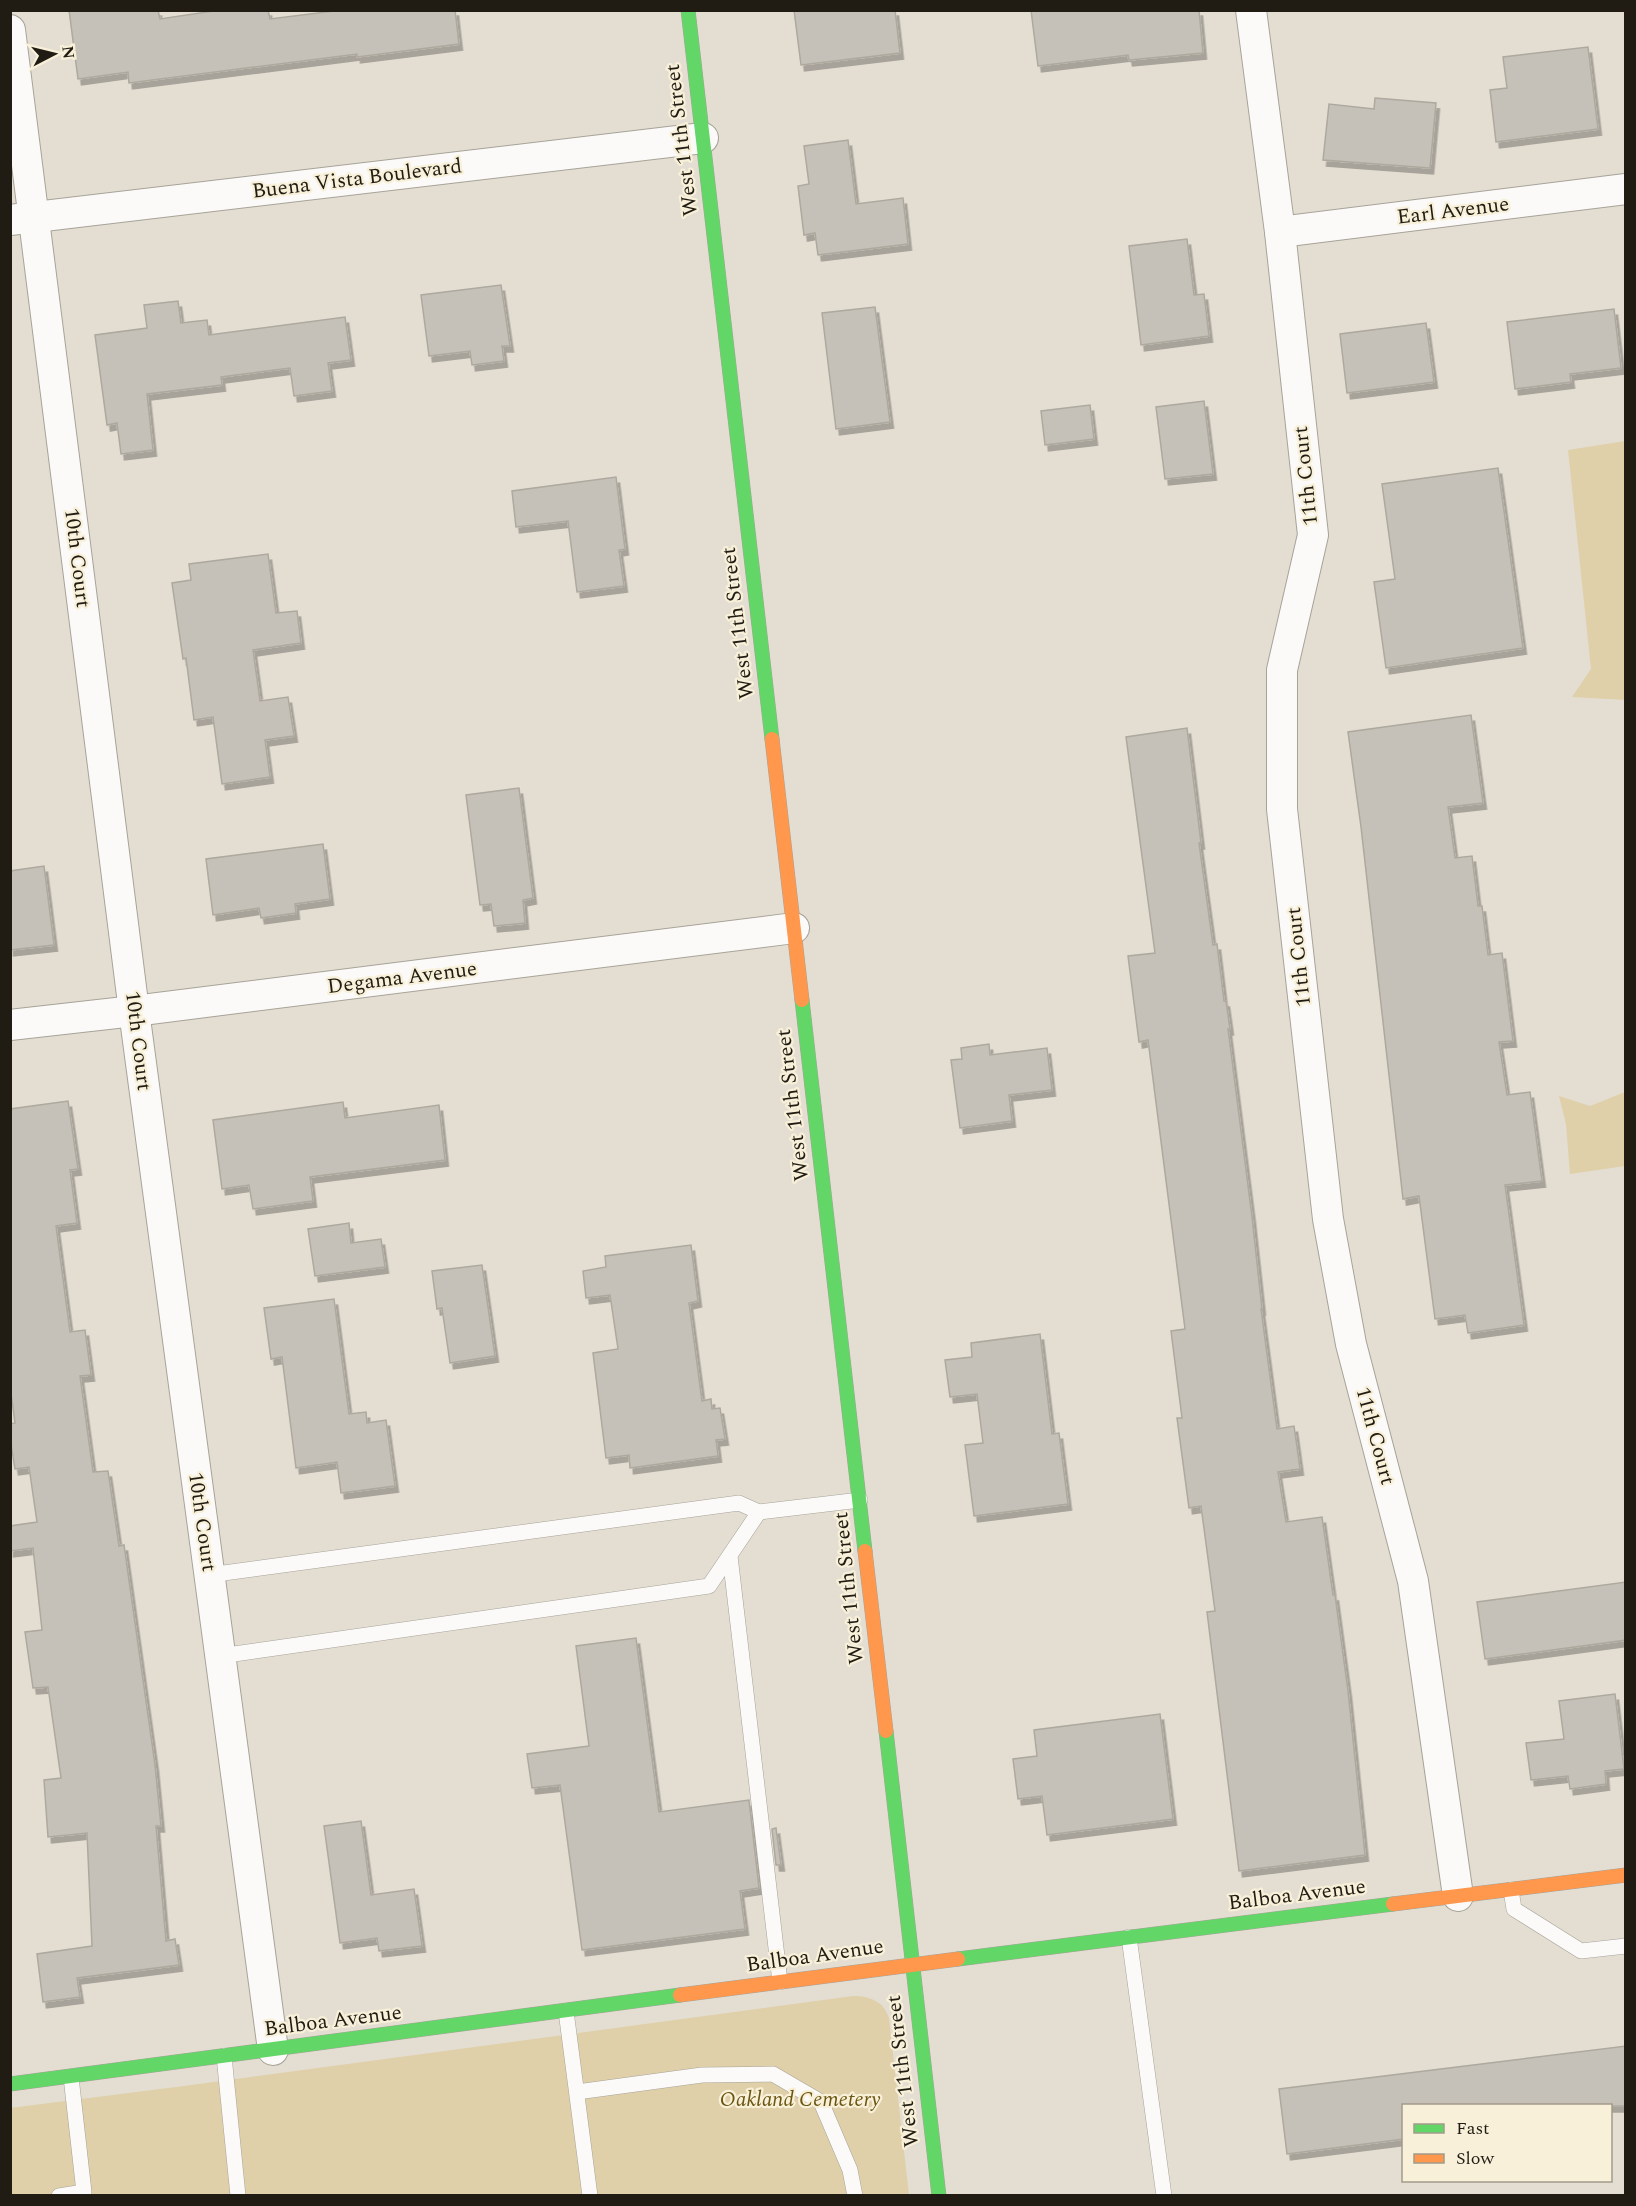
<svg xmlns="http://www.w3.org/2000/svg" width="1636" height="2206" font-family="Spectral,serif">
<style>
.green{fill:#dfd0a9}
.building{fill:#c5c1b8;stroke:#aea99f;stroke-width:1.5;filter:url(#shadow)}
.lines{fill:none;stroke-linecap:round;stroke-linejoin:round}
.lane-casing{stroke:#a7a399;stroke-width:16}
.street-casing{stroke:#a7a399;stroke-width:32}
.fast-casing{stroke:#a7a399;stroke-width:15}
.slow-casing{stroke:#a7a399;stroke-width:15}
.lane{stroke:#fbfaf8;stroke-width:15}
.street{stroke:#fbfaf8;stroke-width:30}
.fast{stroke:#63d668;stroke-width:14}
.slow{stroke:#ff974d;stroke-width:14}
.labels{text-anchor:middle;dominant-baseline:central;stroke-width:4.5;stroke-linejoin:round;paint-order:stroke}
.street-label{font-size:21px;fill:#201c14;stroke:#f8f0d8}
.park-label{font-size:21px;font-style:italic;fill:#6a5511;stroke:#f8f0d8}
</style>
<defs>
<filter id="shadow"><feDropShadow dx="3.5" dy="6" stdDeviation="0" flood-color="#0004"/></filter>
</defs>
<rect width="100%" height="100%" fill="#e4ded2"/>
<g class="green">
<polygon points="1625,441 1625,700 1572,697 1591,669 1568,450"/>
<polygon points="1625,1092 1625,1166 1570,1174 1566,1124 1559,1096 1590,1106"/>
<path d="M853 1996C869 1996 884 2001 889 2018L909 2195H11L10 2108 184 2086Z"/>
</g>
<g class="building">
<polygon points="69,10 158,10 160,19 220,10 268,10 270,19 342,10 455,10 459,44 357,57 357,54 129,83 128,72 78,79"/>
<polygon points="794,10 895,10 900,53 801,65"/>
<polygon points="1031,10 1199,10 1203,53 1129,60 1128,55 1038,66"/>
<polygon points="1588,47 1598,129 1496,142 1490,90 1507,88 1503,57"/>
<polygon points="1375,98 1436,103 1430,168 1323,160 1329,104 1374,109"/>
<polygon points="848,140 856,204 903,198 908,244 818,255 815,233 804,235 798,186 809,184 804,146"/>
<polygon points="1187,239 1194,295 1204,294 1209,336 1141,345 1129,246"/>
<polygon points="501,285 510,346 502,346 504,361 472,365 470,351 429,356 421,295"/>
<polygon points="178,301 181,323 207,320 209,335 345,317 351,360 328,363 332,391 294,396 290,368 221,377 222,385 147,394 153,450 121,454 117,423 107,425 95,335 147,328 144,305"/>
<polygon points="875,307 890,422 836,429 822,313"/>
<polygon points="1614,309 1621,368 1570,374 1571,382 1515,389 1507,322"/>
<polygon points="1426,323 1434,382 1347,393 1340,334"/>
<polygon points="1204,401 1213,474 1165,479 1156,407"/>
<polygon points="1090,405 1094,439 1045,445 1041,411"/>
<polygon points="1498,468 1523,648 1386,668 1374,582 1395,579 1382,484"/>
<polygon points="616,477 625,549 619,550 624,586 577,592 568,521 516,527 512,491"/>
<polygon points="268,554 276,613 297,611 301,643 253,650 260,701 288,697 294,736 265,740 270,777 222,784 213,717 194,720 186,658 183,659 172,583 191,580 189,564"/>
<polygon points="1471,715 1483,803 1448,807 1455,858 1472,856 1478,906 1482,906 1488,955 1502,953 1513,1041 1499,1042 1507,1095 1530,1092 1542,1181 1505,1185 1524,1325 1468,1333 1465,1315 1435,1319 1419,1196 1403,1199 1361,827 1348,732"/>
<polygon points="1187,728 1201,843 1199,843 1213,945 1217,944 1224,1001 1226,1001 1230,1029 1228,1029 1252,1217 1262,1309 1261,1309 1277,1429 1294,1426 1297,1447 1300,1469 1278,1472 1286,1522 1322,1517 1333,1595 1335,1595 1348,1691 1365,1855 1239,1871 1207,1612 1215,1611 1201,1506 1189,1508 1177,1418 1182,1418 1171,1331 1185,1329 1148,1040 1139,1042 1128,956 1155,953 1126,737"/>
<polygon points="519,788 533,898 523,900 525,923 494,926 491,904 480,905 466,795"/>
<polygon points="323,844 330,899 295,904 296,913 261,918 259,908 213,915 206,859"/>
<polygon points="44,866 54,945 10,950 10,871"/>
<polygon points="989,1044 990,1055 1047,1048 1052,1090 1009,1095 1012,1121 960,1128 951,1060 962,1059 961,1048"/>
<polygon points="68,1101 78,1169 70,1170 77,1223 56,1226 70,1332 85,1330 91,1375 80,1376 93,1472 108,1471 119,1546 124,1545 155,1765 161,1826 156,1826 166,1941 175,1939 179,1965 77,1978 80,1997 43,2002 37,1954 92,1946 87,1833 48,1837 44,1780 61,1778 48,1687 33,1688 25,1632 42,1630 33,1548 10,1551 10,1526 37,1522 29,1467 15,1469 10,1438 10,1424 15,1423 10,1386 10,1109"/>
<polygon points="343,1102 345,1118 439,1105 445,1160 310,1177 313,1201 253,1209 249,1185 222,1189 213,1120"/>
<polygon points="349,1223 351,1243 381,1239 385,1267 315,1276 308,1229"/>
<polygon points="691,1245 698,1301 689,1303 702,1401 711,1399 712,1409 720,1408 725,1439 716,1440 718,1456 630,1468 629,1455 606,1458 593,1353 618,1349 610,1295 586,1298 583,1271 606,1267 605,1256"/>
<polygon points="482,1265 495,1356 450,1363 442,1308 437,1309 432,1271"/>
<polygon points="334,1299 349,1414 366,1412 367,1423 386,1420 395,1486 341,1493 337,1462 296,1468 282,1357 271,1359 264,1308"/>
<polygon points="1040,1334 1052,1434 1059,1433 1068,1504 974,1516 965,1445 983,1443 977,1394 950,1397 945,1360 972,1357 971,1343"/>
<polygon points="1626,1582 1626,1640 1485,1659 1477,1602"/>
<polygon points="636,1638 659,1812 749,1800 759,1888 740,1891 745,1929 582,1950 560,1785 532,1788 527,1754 589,1746 576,1646"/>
<polygon points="1615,1694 1624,1769 1605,1771 1606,1784 1570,1789 1568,1776 1531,1780 1526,1743 1564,1739 1559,1701"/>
<polygon points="1160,1714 1173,1819 1047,1835 1042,1796 1018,1799 1013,1759 1037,1756 1034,1730"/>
<polygon points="361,1821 371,1895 414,1889 422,1946 379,1951 377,1938 340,1943 324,1826"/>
<polygon points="776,1828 781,1865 776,1865 772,1829"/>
<polygon points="1626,2046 1626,2106 1404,2106 1404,2139 1287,2154 1279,2089"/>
</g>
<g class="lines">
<defs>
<g id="lane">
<polyline points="730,1556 780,1982"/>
<polyline points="209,1575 739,1503 759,1512 860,1500"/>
<polyline points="220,1656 709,1586 759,1512"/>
<polyline points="1511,1890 1514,1909 1581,1951 1626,1946"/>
<polyline points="1129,1937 1164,2196"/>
<polyline points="566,2011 590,2196"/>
<polyline points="224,2056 238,2196"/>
<polyline points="577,2092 702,2075 773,2074 821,2102 850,2170 855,2196"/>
<polyline points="59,2196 84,2192 71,2077"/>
</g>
<g id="street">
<polyline points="1251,10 1280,232 1313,535 1282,670 1282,809 1328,1219 1351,1344 1413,1581 1458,1896"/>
<polyline points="10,30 134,1011 273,2050"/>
<polyline points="10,220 703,138"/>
<polyline points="1280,232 1626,189"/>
<polyline points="10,1025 134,1011 794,928"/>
</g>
<g id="fast">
<polyline points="688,10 772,739"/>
<polyline points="802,1000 865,1551"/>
<polyline points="886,1731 939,2196"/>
<polyline points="958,1959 1393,1904"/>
<polyline points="10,2084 680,1995"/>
</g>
<g id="slow">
<polyline points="772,739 802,1000"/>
<polyline points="865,1551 886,1731"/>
<polyline points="1393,1904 1626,1875"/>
<polyline points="680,1995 958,1959"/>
</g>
</defs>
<use href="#lane" class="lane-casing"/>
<use href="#street" class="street-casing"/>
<use href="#fast" class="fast-casing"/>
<use href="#slow" class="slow-casing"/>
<use href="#lane" class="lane"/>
<use href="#street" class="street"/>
<use href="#fast" class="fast"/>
<use href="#slow" class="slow"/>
</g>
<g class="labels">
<g class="street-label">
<text transform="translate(682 140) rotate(-97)">West 11th Street</text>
<text transform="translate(357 179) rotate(-7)">Buena Vista Boulevard</text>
<text transform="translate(1453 211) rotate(-7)">Earl Avenue</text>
<text transform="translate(1306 476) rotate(-96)">11th Court</text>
<text transform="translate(77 558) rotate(83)">10th Court</text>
<text transform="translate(738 623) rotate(-97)">West 11th Street</text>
<text transform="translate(1299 957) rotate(-96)">11th Court</text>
<text transform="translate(402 978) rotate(-7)">Degama Avenue</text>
<text transform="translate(138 1041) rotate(83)">10th Court</text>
<text transform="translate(793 1105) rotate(-97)">West 11th Street</text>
<text transform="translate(1375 1436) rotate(75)">11th Court</text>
<text transform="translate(202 1522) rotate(82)">10th Court</text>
<text transform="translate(849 1588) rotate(-96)">West 11th Street</text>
<text transform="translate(1297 1895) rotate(-7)">Balboa Avenue</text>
<text transform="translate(815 1956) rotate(-8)">Balboa Avenue</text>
<text transform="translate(333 2021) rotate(-7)">Balboa Avenue</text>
<text transform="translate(903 2071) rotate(-97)">West 11th Street</text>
</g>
<g class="park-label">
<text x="800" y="2100">Oakland Cemetery</text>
</g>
</g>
<rect width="1636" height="2206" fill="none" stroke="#201c14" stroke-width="24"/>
<rect x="1402" y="2104" width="210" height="78" fill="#f8f0d8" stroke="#a29b8a" stroke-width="1.5"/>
<rect x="1414" y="2124" width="30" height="9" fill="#63d668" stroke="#a29b8a" stroke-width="1.5"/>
<text x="1456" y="2134" font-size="18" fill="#201c14">Fast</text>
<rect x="1414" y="2154" width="30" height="9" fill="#ff974d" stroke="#a29b8a" stroke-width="1.5"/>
<text x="1456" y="2164" font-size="18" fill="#201c14">Slow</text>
<g transform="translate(54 54) rotate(83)" stroke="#f8f0d8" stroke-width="4.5" paint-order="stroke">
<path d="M0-4.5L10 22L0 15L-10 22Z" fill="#201c14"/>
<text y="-9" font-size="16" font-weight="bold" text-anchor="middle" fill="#201c14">N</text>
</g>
</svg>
